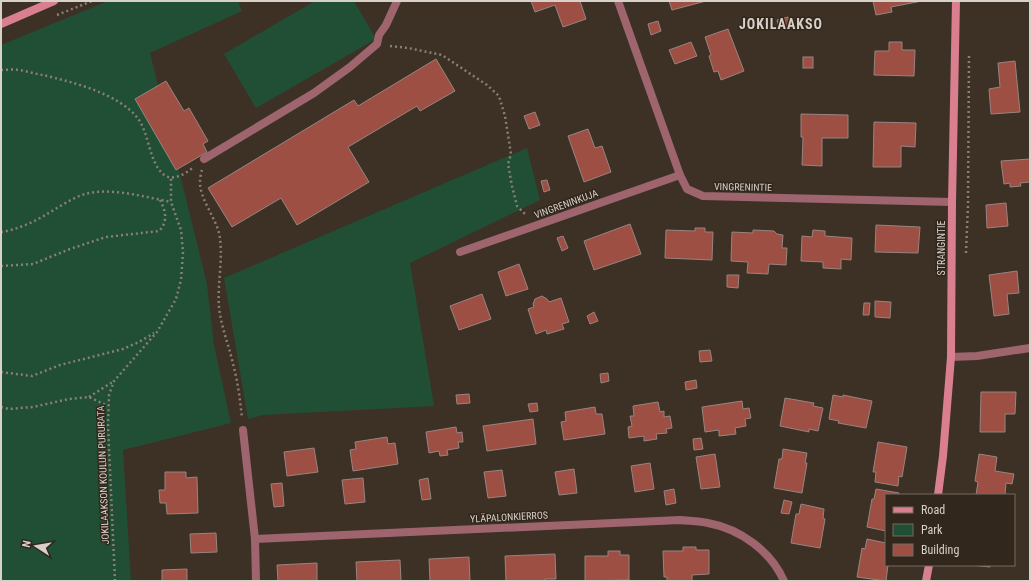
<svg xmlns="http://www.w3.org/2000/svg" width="1031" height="582" font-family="'Roboto Condensed',sans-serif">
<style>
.green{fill:#204f36}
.building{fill:#9d4f44;stroke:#988480}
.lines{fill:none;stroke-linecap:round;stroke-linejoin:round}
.path{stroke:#897f75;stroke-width:2.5;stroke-dasharray:2 3;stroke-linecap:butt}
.lane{stroke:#9e656f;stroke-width:8}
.street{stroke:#9e656f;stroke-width:8}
.secondary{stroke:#d97f90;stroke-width:8}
.labels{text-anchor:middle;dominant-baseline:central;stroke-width:3;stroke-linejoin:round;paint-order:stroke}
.street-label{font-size:10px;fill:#d8d1c9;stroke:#32271c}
.district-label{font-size:14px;font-weight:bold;letter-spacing:1px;fill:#d8d1c9;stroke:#32271c}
</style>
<rect width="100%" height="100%" fill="#3d3125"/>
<g class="green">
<polygon points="108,1 238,1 242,11 150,53 207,284 214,345 231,423 123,450 131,581 1,581 1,45"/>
<polygon points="315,1 354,1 376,39 256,108 224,54"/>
<polygon points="527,148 540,200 410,263 434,406 263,415 248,419 224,278"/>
</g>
<g class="building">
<polygon points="531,1 580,1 586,19 563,27 555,5 535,12"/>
<polygon points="669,1 706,1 672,10"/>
<polygon points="873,1 922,1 891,7 892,12 876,15"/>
<polygon points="788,17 790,25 779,28 777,20"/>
<polygon points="658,21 661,31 651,35 648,24"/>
<polygon points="728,29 744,71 721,80 718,71 714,72 709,56 711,55 705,37"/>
<polygon points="691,42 697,56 675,64 669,50"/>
<polygon points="889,42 902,42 902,50 915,50 914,76 874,75 875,51 889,51"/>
<rect x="803" y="57" width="10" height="11"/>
<polygon points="436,59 455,91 420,111 417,106 348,147 369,182 297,225 281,198 232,227 208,188 354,100 358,106"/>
<polygon points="1015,61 1020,112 991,114 989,89 1000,87 998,63"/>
<polygon points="166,81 184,111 189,108 208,141 203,144 207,152 176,170 135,99"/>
<polygon points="535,112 540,125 529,129 524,116"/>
<polygon points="801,114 848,115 848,138 822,138 822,166 802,165 803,137 801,137"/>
<polygon points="874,122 916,123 915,147 901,146 901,167 873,167"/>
<polygon points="588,129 595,148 602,146 611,172 584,182 568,136"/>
<polygon points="1030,159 1030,182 1020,183 1021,186 1010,187 1010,183 1004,184 1001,161"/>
<polygon points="547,180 550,190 544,192 541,181"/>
<polygon points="1006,203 1008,226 987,228 986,205"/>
<polygon points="630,224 641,254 594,270 584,241"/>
<polygon points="876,225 920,227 918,253 875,252"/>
<polygon points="695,228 705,228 705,232 713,232 712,260 665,258 666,230 695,231"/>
<polygon points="753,230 774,231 777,234 783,235 782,248 787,248 786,265 769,264 768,274 747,273 748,262 731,261 732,232 753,233"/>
<polygon points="813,230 825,231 825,236 852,238 851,260 841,259 841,269 823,268 823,262 801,261 802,236 812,237"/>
<polygon points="563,236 568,248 562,251 557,238"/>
<polygon points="519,264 528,289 506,296 498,272"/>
<polygon points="1017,271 1019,293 1007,294 1009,314 994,316 989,275"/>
<polygon points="727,275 739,275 738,288 727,287"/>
<polygon points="482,294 491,319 459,330 450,306"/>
<polygon points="542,296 547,299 549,302 561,298 569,322 562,324 564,329 547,334 546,330 536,334 528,309 534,307 533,304 535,299"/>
<polygon points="875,301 891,302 890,318 875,317"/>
<polygon points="864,303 870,303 869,315 863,315"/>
<polygon points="594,312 598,321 590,324 587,316"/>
<polygon points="710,350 712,361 700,362 699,351"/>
<polygon points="608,373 609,381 601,383 600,374"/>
<polygon points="696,380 697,388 686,390 685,382"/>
<polygon points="981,392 1016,392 1015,414 1005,414 1005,432 980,432"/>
<polygon points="469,394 470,403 457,404 456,395"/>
<polygon points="833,395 843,397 843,395 872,401 866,428 838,423 839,421 829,419"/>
<polygon points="785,398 814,403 813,406 823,408 818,431 809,429 809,432 780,426"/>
<polygon points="742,401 743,409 749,408 751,418 745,419 746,426 735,428 736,434 728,435 719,436 719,430 705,432 702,407"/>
<polygon points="658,402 660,412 664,411 664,417 670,416 672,428 666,429 667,433 656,434 657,439 644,441 644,436 629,438 628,427 632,426 630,416 634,416 633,406"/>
<polygon points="537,403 538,411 530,412 528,404"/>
<polygon points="595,407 596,414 602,414 605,434 564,440 561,422 566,421 565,412"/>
<polygon points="533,419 536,444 487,451 483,426"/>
<polygon points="456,427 457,433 462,432 463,442 458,442 459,448 447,450 448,455 440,456 439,451 429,453 426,432"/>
<polygon points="387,437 388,444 395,443 398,464 353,471 350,450 356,449 355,442"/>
<polygon points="701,438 703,449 694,450 693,439"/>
<polygon points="878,442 907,447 902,477 899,476 898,486 875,482 876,472 873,472"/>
<polygon points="314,448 318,472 287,476 284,452"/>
<polygon points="783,449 807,453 805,463 807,463 802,493 774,488 779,459 782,459"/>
<polygon points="715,454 720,487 701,489 696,457"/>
<polygon points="979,454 997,457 995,471 1014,474 1012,484 1006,483 1005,495 976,495 978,482 975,481"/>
<polygon points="650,463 654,489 635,492 631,466"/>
<polygon points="574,469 577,493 559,495 555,472"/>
<polygon points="502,470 506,496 488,498 484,472"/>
<polygon points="165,472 186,472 186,478 197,477 198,513 167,514 166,503 160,503 159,490 165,490"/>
<polygon points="363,478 365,502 345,504 342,480"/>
<polygon points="428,478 431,499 422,500 419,480"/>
<polygon points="282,483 284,506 274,507 271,484"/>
<polygon points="674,489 676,503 666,505 664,491"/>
<polygon points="876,489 899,493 899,495 886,495 886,531 867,527 872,499 874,499"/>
<polygon points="784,500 792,502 789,514 781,513"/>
<polygon points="801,504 824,509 823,518 825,519 820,548 791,543 796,514 799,514"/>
<polygon points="216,533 217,552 191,553 190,534"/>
<polygon points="867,539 886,543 886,565 888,565 886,581 857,577 862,548 865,549"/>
<polygon points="683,547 696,547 696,550 709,550 709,574 692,575 692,581 667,581 667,577 664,577 663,551 683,551"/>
<polygon points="608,551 620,551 620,555 629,555 629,580 585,581 585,556 608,556"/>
<polygon points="555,554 556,579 545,579 545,581 506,581 505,556"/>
<polygon points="469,557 470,581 430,581 429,559"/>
<polygon points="400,560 401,581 357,581 356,562"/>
<polygon points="317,563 317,581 278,581 277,565"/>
<polygon points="971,565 990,565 990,567"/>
<polygon points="187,569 187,581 162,581 162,570"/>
</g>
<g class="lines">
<g class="path">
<polyline points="57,15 92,1"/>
<polyline points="390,46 408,48 442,55 487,85 499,96 505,116 511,154 508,164 512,186 517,206 526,215"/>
<path d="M1 70C7 70 13 69 19 70 27 71 35 74 43 75 72 82 121 94 139 120 149 135 149 160 162 173 171 183 185 174 194 167"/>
<path d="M202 170C201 173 200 178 200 182 200 199 215 217 219 233 224 255 217 284 219 307 221 327 229 345 233 364 238 382 240 400 242 418"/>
<path d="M1 232C16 230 34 222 47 214 59 207 72 198 85 194 111 187 145 197 171 202"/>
<polyline points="966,253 968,205 969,55"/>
<path d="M1 266 33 264 70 249 106 237 159 231C168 222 166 211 160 200"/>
<polyline points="1,372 32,376 60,365 123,349 139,342 154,333"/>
<polyline points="89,397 114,381"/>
<polyline points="1,407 9,409 33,407 69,399 89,397 108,406"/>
<polyline points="115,581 108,426 109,395 114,381 157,332 176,299 181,280 183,252 181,230 171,202 171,178"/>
</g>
<g class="lane">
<polyline points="204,159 314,93 350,67 377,44 379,35 386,25 397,1"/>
<polyline points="951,357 977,356 1030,348"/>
<polyline points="243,430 255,539"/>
</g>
<g class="street">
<polyline points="618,1 680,175 687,189 703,196 952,202"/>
<polyline points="460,252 680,175"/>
<path d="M256 581 255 539 680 520C689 521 699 521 708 523 740 529 771 551 784 581"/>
</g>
<g class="secondary">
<polyline points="1,24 54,1"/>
<polyline points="938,495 943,456 951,357 952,202 956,1"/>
<polyline points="926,581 929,565"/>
</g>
</g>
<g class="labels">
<g class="street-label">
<text transform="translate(743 187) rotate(1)">VINGRENINTIE</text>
<text transform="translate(566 204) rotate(-20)">VINGRENINKUJA</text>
<text transform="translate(941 248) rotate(-90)">STRANGINTIE</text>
<text transform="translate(103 475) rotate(-92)">JOKILAAKSON KOULUN PURURATA</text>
<text transform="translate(509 517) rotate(-3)">YLÄPALONKIERROS</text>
</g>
<g class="district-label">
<text x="781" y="24">JOKILAAKSO</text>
</g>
</g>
<rect width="1031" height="582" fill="none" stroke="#d8d1c9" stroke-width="4"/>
<rect x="885" y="494" width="130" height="72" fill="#32271c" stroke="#746b61"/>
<rect x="893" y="507" width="20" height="6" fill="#d97f90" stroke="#746b61"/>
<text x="921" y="514" font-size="12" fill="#d8d1c9">Road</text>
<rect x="893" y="524" width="20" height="12" fill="#204f36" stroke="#746b61"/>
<text x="921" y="534" font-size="12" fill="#d8d1c9">Park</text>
<rect x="893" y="544" width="20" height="12" fill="#9d4f44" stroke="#746b61"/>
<text x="921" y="554" font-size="12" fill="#d8d1c9">Building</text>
<g transform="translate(36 546) rotate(282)" stroke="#32271c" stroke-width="3" paint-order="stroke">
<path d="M0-3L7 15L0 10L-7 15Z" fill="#d8d1c9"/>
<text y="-6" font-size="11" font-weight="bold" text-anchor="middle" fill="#d8d1c9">N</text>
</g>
</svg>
